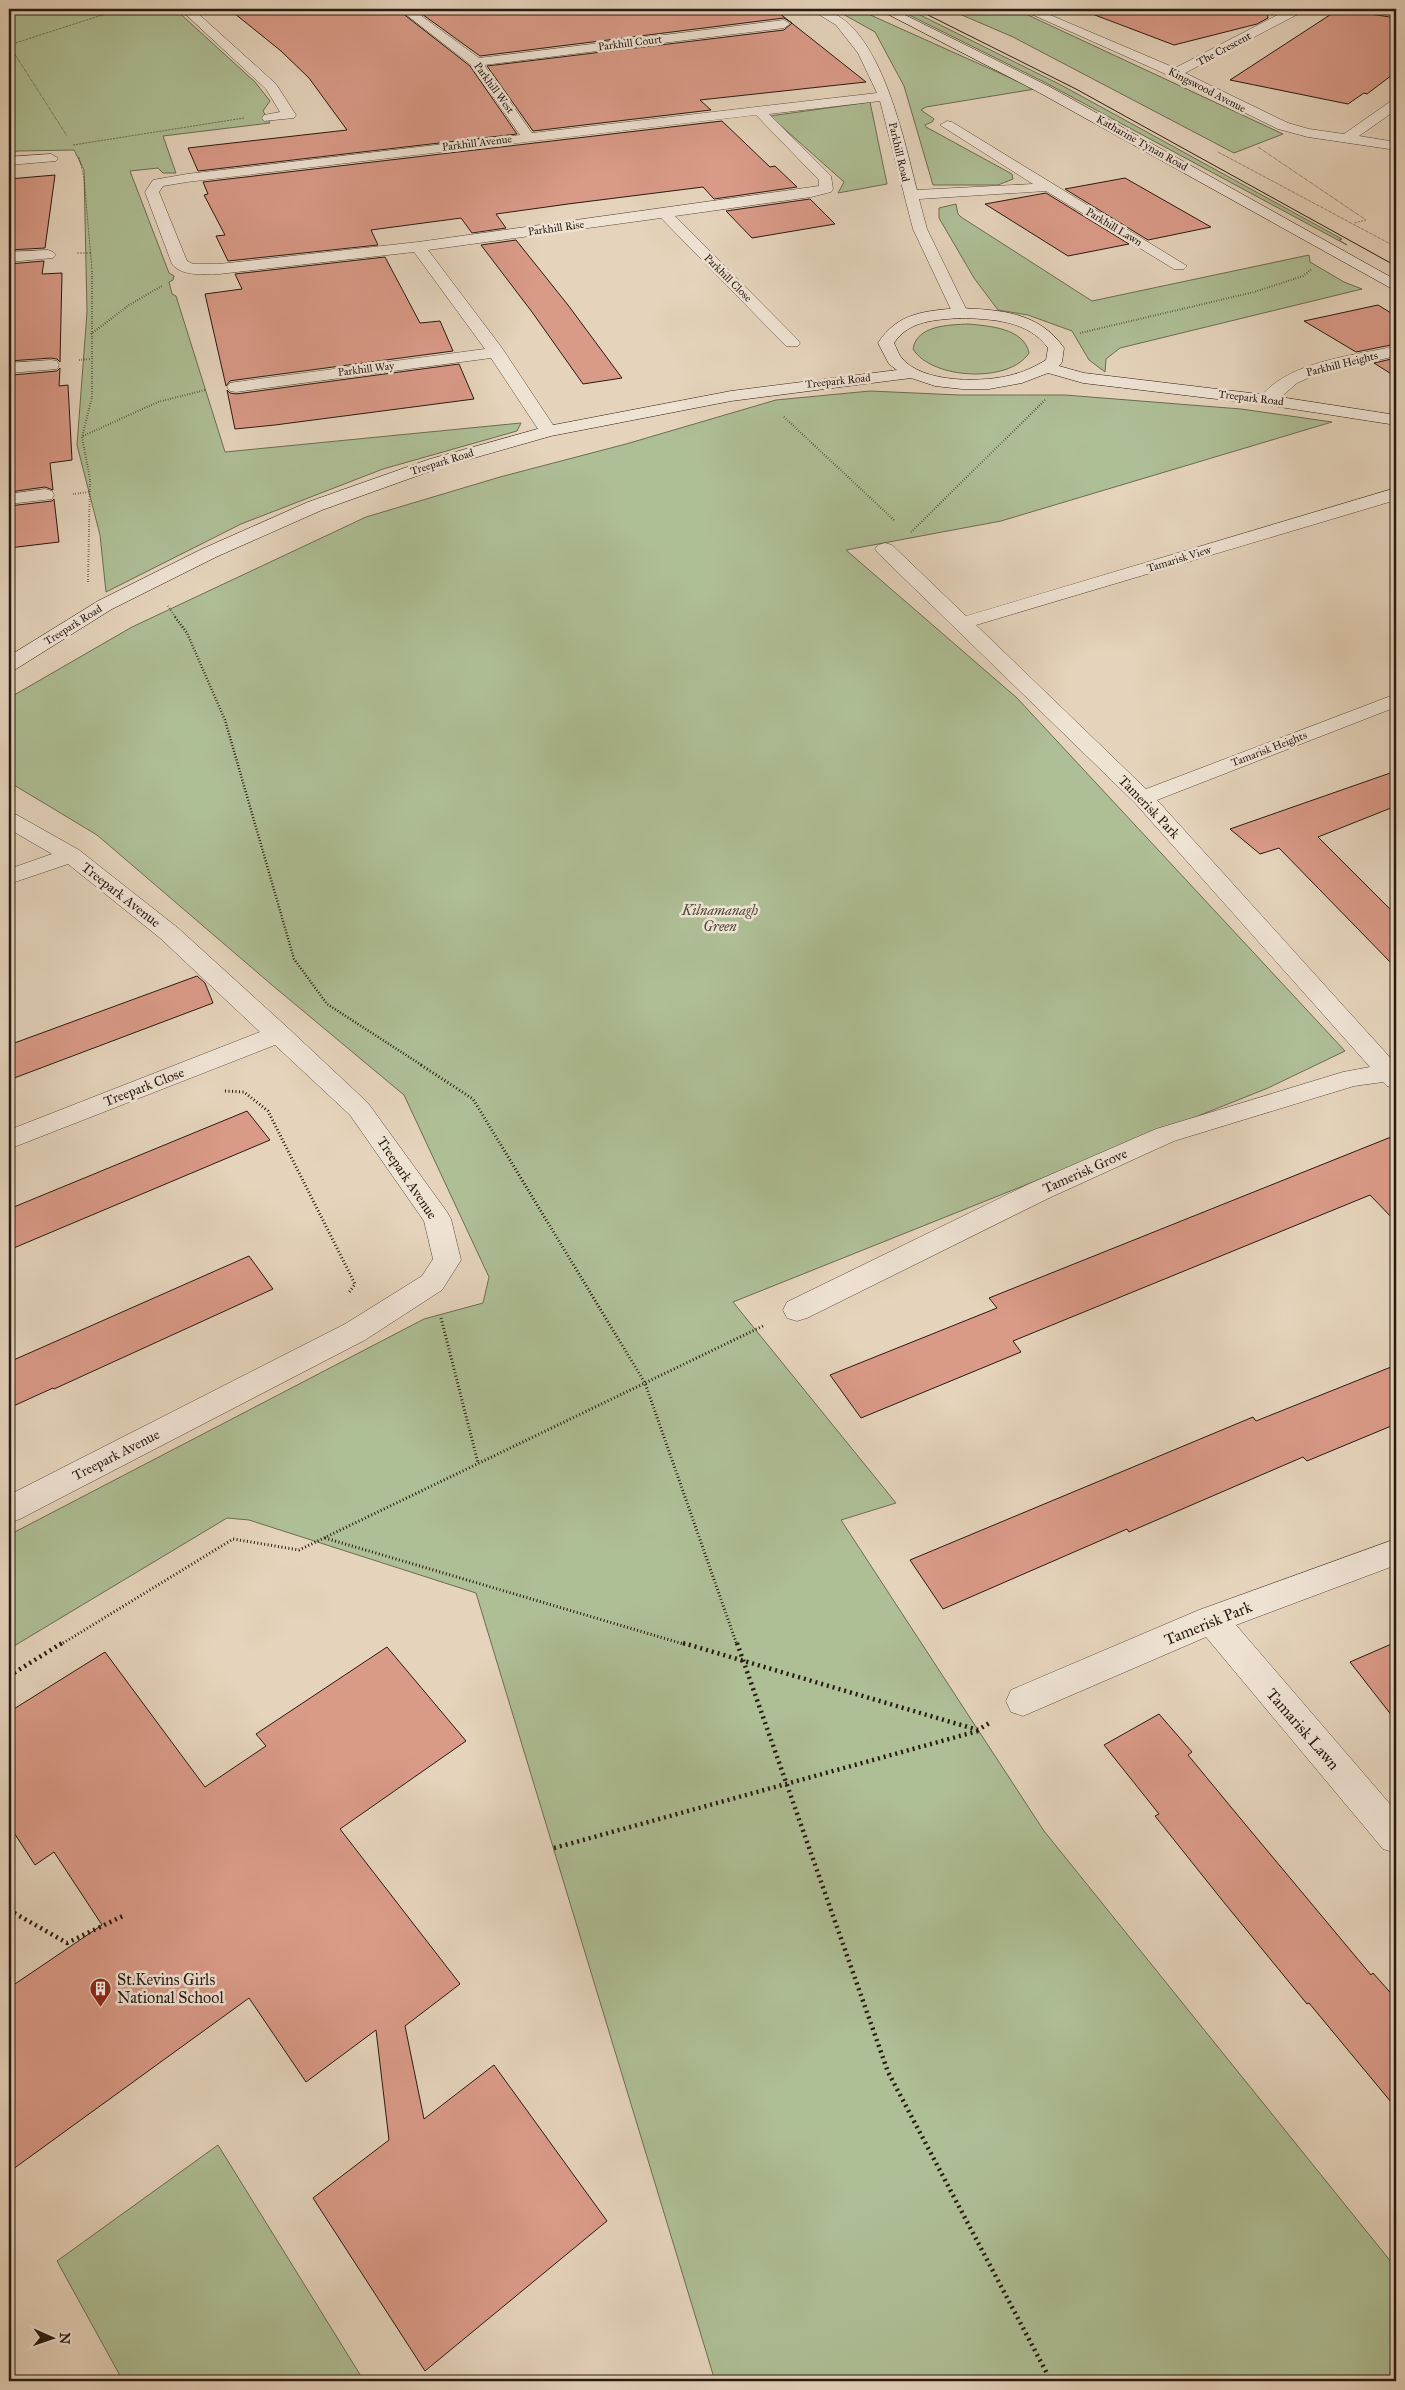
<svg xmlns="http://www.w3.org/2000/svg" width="1405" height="2390" font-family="'IM FELL Great Primer',serif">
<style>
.green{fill:#aebe95;stroke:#6c6c53}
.building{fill:#da9a88;stroke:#291a11}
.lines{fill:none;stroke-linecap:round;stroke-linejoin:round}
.street-casing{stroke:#58483c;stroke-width:1}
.secondary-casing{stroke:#291a11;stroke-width:1}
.path-far4{stroke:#291a11;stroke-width:1;stroke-dasharray:0.5 1;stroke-linecap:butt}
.path-far3{stroke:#291a11;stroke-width:2;stroke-dasharray:0.5 2;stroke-linecap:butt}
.path-far2{stroke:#291a11;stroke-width:2.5;stroke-dasharray:1 2;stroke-linecap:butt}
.path-far1{stroke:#291a11;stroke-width:3;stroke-dasharray:1 2.5;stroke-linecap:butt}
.path{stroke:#291a11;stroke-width:4.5;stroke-dasharray:2 4;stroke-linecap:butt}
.street{fill:#eee2d3;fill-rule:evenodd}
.secondary{fill:#eee2d3;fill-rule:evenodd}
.tram{stroke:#291a11;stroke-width:1}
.labels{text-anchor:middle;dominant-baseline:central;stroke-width:5;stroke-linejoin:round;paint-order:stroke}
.far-street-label{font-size:11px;fill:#291a11;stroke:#eee2d3}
.street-label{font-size:14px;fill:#291a11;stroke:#eee2d3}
.park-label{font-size:14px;font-style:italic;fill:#514b39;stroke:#eee2d3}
.near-street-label{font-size:16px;fill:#291a11;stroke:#eee2d3}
.near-poi-label{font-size:16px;fill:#291a11;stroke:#eee2d3;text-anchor:start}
</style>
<rect width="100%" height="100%" fill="#e5d3bb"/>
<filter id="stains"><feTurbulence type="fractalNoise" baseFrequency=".004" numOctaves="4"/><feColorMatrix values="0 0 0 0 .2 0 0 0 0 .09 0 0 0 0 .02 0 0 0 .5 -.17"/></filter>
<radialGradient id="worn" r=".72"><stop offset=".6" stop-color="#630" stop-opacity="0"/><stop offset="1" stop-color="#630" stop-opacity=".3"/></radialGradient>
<g class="green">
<polygon points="9,9 175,9 255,82 270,101 263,111 270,123 163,136 176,173 163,173 158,168 130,171 169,273 174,276 173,280 169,282 172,294 176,296 225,452 521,423 517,431 383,469 241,524 106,592 100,535 77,445 87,312 84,170 74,150 17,151 9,156"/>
<polygon points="834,9 857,9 1035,89 926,107 921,110 934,119 932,122 925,125 926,127 1012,174 1013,179 998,185 933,185 904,86 875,32"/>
<polygon points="897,9 908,9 1061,85 1342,239 1339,240 1347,245 1046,83"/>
<polygon points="948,9 1015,9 1283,134 1234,153 1013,37"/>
<polygon points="870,102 887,184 838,193 844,182 770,116"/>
<polygon points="956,204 958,214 961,217 1092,301 1309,255 1310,262 1344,282 1362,289 1120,348 1106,359 1105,372 1089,360 1072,331 1028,315 998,310 974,278 939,218 939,208"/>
<path d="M968 324C989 326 1024 328 1029 353 1009 384 931 379 913 349 917 325 949 325 968 324Z"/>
<polygon points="870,391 959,395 1065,395 1241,409 1332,422 1001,521 846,550 1017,698 1345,1051 1268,1088 733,1302 896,1503 841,1520 1044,1831 1396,2268 1396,2381 715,2381 476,1593 249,1520 227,1518 9,1649 9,1535 424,1319 483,1303 489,1277 404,1095 272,985 97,835 9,782 9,698 132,627 366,517 500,477 626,444 776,400"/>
<polygon points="218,2145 364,2381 123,2381 57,2261"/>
</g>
<g class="building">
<polygon points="229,9 397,9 470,66 517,134 198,171 188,148 347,130 309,78 281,51"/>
<polygon points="415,9 774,9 866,82 700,100 711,110 533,131 487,66 784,30 792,23 784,18 480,56"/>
<polygon points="1088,9 1267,9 1268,18 1257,24 1174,45 1087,12"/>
<polygon points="1339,9 1396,18 1396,72 1367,94 1364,93 1348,104 1230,80"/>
<polygon points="722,121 770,167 775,166 797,187 714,199 703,187 568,204 496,214 506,228 472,233 461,218 371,230 378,245 228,261 216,236 225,235 204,195 208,194 203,182"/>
<polygon points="55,175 45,248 9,250 9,179"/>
<polygon points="1125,178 1211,227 1148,240 1065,189"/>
<polygon points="1046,193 1129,244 1068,256 985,204"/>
<polygon points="810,199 835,224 752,238 726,211"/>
<polygon points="516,240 568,305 622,378 583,384 532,312 481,245"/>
<polygon points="385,257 420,323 440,321 453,351 236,380 230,381 226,386 205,294 242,289 235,274"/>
<polygon points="44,261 42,274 62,273 60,362 57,359 51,358 9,361 9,264"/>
<polygon points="1378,305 1396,316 1396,344 1356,352 1304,321"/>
<polygon points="1396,358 1396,377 1374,363"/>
<polygon points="459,364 474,399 275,425 235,429 227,390 230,393 236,394"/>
<polygon points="60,368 59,386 68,385 72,460 50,463 53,490 45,487 9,492 9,391 11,391 12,375 57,371"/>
<polygon points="54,499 59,542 9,548 9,506 52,501"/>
<polygon points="1396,771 1396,806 1318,837 1396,915 1396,968 1279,848 1260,854 1230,829"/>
<polygon points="197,976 205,983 213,1003 9,1080 9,1045"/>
<polygon points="247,1111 270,1140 9,1250 9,1209"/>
<polygon points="1396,1135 1396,1222 1370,1195 1013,1341 1021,1352 861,1418 830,1375 997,1308 989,1298"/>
<polygon points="249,1256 273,1289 54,1389 53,1388 9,1408 9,1362"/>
<polygon points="1396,1365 1396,1424 1307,1461 1303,1457 1129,1532 1127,1529 943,1609 910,1560 1253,1417 1256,1421"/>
<polygon points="1396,1642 1396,1721 1350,1662"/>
<polygon points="387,1647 466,1741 340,1829 460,1984 405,2026 424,2119 494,2065 607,2221 425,2371 313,2198 389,2140 376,2030 306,2082 249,1998 9,2172 9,1988 102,1925 54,1852 35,1865 9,1825 9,1712 105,1652 205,1787 266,1746 256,1734"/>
<polygon points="1159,1714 1192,1752 1188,1755 1245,1824 1371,1975 1373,1973 1396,1999 1396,2108 1309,2003 1307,2004 1222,1900 1155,1816 1159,1814 1104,1745"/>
</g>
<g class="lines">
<defs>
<g id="street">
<polygon points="180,9 193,9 276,84 296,115 294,118 264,121 262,118 264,115 280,112 266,89"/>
<path d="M399 9H412L479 58 784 20 790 24 784 28 484 65 532 133 877 93 858 53 836 25 810 9C877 4 904 141 917 190L1033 184 940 125 947 121 952 122 1187 266 1184 269H1174L1046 191 919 199 927 229 968 313 966 316H954L913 229 880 101 769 114 831 176 833 189 831 192 811 197 675 216 798 340 800 343 798 346H786L661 218 428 250 502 348 557 431 554 435H542L491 358 236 392 230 391 227 387 230 383 236 382 485 349 414 252 219 274C205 274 182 277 172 264L145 192 153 180 187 174 520 135 471 65ZM756 115 819 180V186L418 242 219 264H193L187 261 159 192 163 186 187 182Z"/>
<polygon points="1020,9 1036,9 1175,68 1289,9 1304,9 1302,12 1185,73 1288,123 1309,129 1344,134 1391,101 1396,100 1396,110 1359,136 1396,142 1396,150 1308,137 1278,129 1170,76"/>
<polygon points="51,154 58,158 56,161 9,165 9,157"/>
<polygon points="48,250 53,252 56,255 53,258 9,262 9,252"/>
<path d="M1396 346V356L1317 374 1297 383 1273 404H1261L1258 400C1286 361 1353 356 1396 346Z"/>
<polygon points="51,360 57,361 59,365 57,369 9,373 9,363"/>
<polygon points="1396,488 1396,500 976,625 1146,789 1396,694 1396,707 1157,800 1396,1064 1396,1089 1387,1086 1383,1082 1354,1086 1174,1141 1049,1198 807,1318 797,1321 787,1318 783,1310 787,1302 1029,1184 1156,1129 1343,1072 1370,1067 1135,803 878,553 875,549 878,545 885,543 892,545 966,616"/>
<polygon points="45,489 52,491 54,495 52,499 9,504 9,494"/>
<polygon points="9,813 17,815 79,850 178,928 288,1028 368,1103 447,1212 451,1219 461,1260 442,1290 365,1340 20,1519 9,1523 9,1495 345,1324 422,1276 433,1259 424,1221 350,1115 275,1045 9,1149 9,1130 260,1032 160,938 68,864 9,884 9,869 52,854 9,829"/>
<polygon points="1396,1539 1396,1565 1236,1625 1396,1811 1396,1853 1383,1849 1206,1637 1023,1716 1011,1712 1006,1701 1011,1690 1199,1610"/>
</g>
<g id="secondary">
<polygon points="878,9 893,9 1050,87 1396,280 1396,291 1040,93"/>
<path d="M960 308C1001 310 1039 312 1064 348L1062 362 1059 366 1084 373 1267 395 1396 415V425L1267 405 1083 383 1048 373 1022 383 989 389H962L935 386 911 378 731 401 551 436 442 467 322 510 216 557 112 609 16 669 9 671V656L98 601 202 549 308 502 430 459 548 426 731 391 897 370 889 364 878 343C898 312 926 311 960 308ZM960 318C991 319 1028 320 1048 348L1046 360C1036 366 1026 371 1015 374 986 383 921 384 901 357 898 353 896 347 894 343 909 320 936 320 960 318Z"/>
</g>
</defs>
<use href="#street" class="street-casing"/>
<use href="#secondary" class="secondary-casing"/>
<g class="path-far4">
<polyline points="9,45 67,136"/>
<polyline points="9,45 121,9"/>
<polyline points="73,145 244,118"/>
<polyline points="1258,147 1366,220 1354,223"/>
<polyline points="1218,152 1396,247"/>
<polyline points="79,157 84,178 92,270"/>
<polyline points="77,253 92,253"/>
</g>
<g class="path-far3">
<polyline points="1080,333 1254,292 1303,276 1312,269"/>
<polyline points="91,334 129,305 162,286"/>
<polyline points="79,360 91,359"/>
<polyline points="784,417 895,521"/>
<polyline points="83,436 158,402 205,390"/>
<polyline points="73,494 90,492"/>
<polyline points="911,532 1046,399"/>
<polyline points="88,582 90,479 82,437 92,397 92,269"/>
<polyline points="168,606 176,618"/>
</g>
<polyline class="path-far2" points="175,617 187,633 225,720 294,959 327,1004 423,1066"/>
<g class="path-far1">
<polyline points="421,1065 473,1099 645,1383 737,1645"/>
<polyline points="225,1091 244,1092 268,1111 355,1284 348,1294"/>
<polyline points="441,1318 478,1463"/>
<polyline points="325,1538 687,1645"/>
<polyline points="60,1645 233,1539 299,1550 765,1325"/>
</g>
<g class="path">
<polyline points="683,1643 978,1730 991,1722"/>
<polyline points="737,1643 888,2072 1051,2381"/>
<polyline points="9,1676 62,1643"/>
<polyline points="554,1848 978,1731"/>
<polyline points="9,1910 67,1943 125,1915"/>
</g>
<use href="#street" class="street"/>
<use href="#secondary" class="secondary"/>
<polyline class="tram" points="916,9 1076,89 1396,266"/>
</g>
<defs>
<symbol id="building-pin" viewBox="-11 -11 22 30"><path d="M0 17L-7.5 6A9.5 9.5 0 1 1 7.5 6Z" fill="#8f2418" stroke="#eee2d3"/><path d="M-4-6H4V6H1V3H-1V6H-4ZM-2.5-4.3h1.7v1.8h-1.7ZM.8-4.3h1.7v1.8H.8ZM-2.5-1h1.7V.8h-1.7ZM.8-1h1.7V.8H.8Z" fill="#fff"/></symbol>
</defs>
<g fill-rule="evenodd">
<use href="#building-pin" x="88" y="1976" width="25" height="34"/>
</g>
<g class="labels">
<g class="far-street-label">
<text transform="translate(630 43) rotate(-7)">Parkhill Court</text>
<text transform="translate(1224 49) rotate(-28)">The Crescent</text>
<text transform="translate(494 88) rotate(54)">Parkhill West</text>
<text transform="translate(1207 90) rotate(27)">Kingswood Avenue</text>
<text transform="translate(477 143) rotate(-7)">Parkhill Avenue</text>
<text transform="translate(1142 143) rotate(29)">Katharine Tynan Road</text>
<text transform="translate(899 152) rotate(77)">Parkhill Road</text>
<text transform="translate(1114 227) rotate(31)">Parkhill Lawn</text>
<text transform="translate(556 228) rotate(-8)">Parkhill Rise</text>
<text transform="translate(728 278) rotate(45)">Parkhill Close</text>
<text transform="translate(1342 364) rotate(-14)">Parkhill Heights</text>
<text transform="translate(366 369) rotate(-7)">Parkhill Way</text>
<text transform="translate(838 381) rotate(-6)">Treepark Road</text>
<text transform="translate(1251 398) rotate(7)">Treepark Road</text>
<text transform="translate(442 462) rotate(-17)">Treepark Road</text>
<text transform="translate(1179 559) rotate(-17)">Tamarisk View</text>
<text transform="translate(73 625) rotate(-32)">Treepark Road</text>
<text transform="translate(1269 749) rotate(-21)">Tamarisk Heights</text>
</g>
<g class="street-label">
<text transform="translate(1149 807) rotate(46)">Tamerisk Park</text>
<text transform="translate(121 895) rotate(38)">Treepark Avenue</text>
<text transform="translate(144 1087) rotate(-21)">Treepark Close</text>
<text transform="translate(1085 1171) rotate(-24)">Tamerisk Grove</text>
<text transform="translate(407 1178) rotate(56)">Treepark Avenue</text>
<text transform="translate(116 1455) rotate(-27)">Treepark Avenue</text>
</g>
<g class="park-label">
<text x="720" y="910">Kilnamanagh<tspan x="720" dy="16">Green</tspan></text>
</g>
<g class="near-street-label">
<text transform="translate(1208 1623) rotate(-22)">Tamerisk Park</text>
<text transform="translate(1303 1729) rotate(49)">Tamarisk Lawn</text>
</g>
<g class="near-poi-label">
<text x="117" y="1979">St.Kevins Girls<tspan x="117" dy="18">National School</tspan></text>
</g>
</g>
<rect width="1405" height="2390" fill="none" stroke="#e5d3bb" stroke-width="30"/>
<rect x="10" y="10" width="1385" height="2370" fill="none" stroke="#291a11" stroke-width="2.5"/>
<rect x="15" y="15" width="1375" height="2360" fill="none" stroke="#291a11"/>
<g transform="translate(52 2338) rotate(92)" stroke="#eee2d3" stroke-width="4" paint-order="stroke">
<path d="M0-4L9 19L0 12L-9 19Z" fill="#291a11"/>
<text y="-8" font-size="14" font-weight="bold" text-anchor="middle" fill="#291a11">N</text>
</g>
<rect width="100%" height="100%" filter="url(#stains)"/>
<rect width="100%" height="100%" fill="url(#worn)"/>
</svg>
